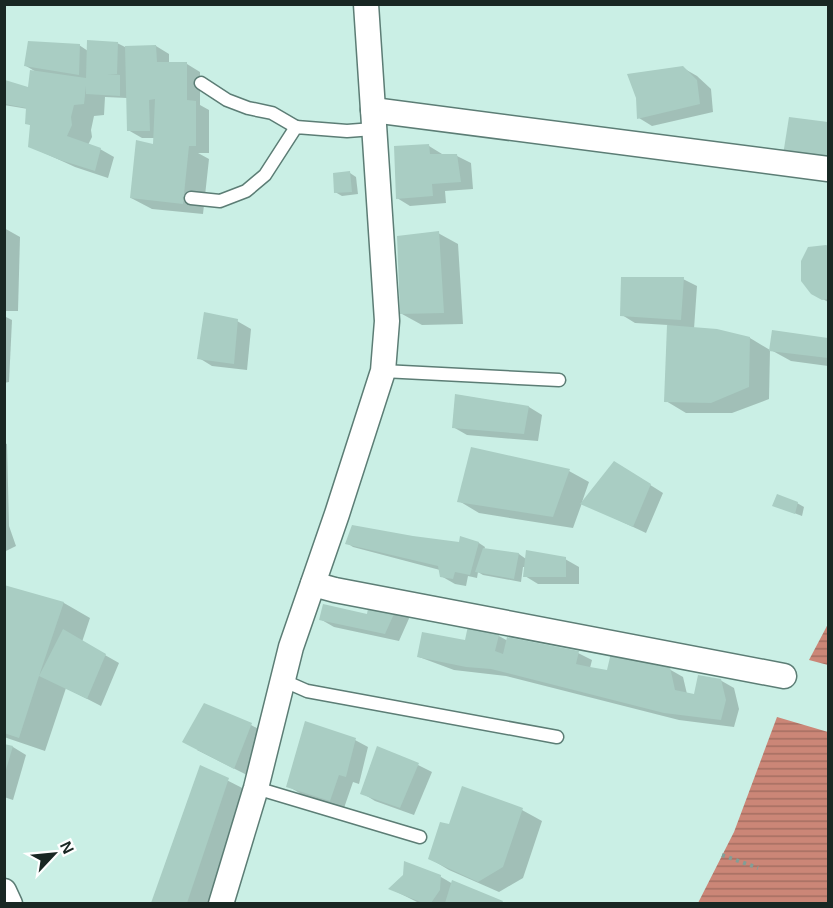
<svg xmlns="http://www.w3.org/2000/svg" width="833" height="908" font-family="Helvetica,sans-serif">
<style>
.water{fill:url(#water-rules)}
.shadow{fill:#0003}
.building{fill:#a9cdc3}
.lines{fill:none;stroke-linecap:round;stroke-linejoin:round}
.lane-casing{stroke:#5c7d75;stroke-width:15}
.street-casing{stroke:#5c7d75;stroke-width:27}
.path{stroke:#829e96;stroke-width:4;stroke-dasharray:3 4.5;stroke-linecap:butt}
.lane{stroke:#fff;stroke-width:12}
.street{stroke:#fff;stroke-width:24}
</style>
<defs>
<pattern id="water-rules" width="6" height="5" patternUnits="userSpaceOnUse" patternTransform="scale(1.5)"><rect width="6" height="5" fill="#cb8677"/><path d="M0 2.5h6" fill="none" stroke="#a46e61"/></pattern>
</defs>
<rect width="100%" height="100%" fill="#caefe5"/>
<g class="water">
<polygon points="828,624 828,665 809,660"/>
<polygon points="777,717 828,732 828,903 698,903 734,832"/>
</g>
<g class="shadow">
<polygon points="117,43 125,47 156,46 169,54 169,64 187,64 200,72 200,105 209,110 209,153 198,153 209,159 203,214 152,209 131,198 155,146 155,138 142,138 128,130 127,98 105,97 104,115 94,116 91,130 92,137 88,145 100,149 114,157 108,178 75,167 29,146 32,126 27,123 28,109 4,105 4,82 28,89 38,73 26,66 79,45 88,51"/>
<polygon points="683,68 697,76 711,89 713,112 652,126 639,118"/>
<polygon points="429,146 442,154 442,156 457,156 471,163 473,189 445,191 446,203 410,206 397,198"/>
<polygon points="350,173 356,177 358,194 342,196 335,192"/>
<polygon points="4,228 20,237 18,311 4,311"/>
<polygon points="438,233 458,244 463,324 422,325 402,314"/>
<polygon points="825,246 828,248 828,302 812,293"/>
<polygon points="683,279 697,286 694,329 750,338 770,350 769,399 732,413 686,413 666,401 668,325 635,323 622,315"/>
<polygon points="4,316 12,320 9,382 4,383"/>
<polygon points="237,321 251,329 247,370 212,366 199,358"/>
<polygon points="774,331 828,340 828,366 791,361 771,350"/>
<polygon points="457,395 529,407 542,415 538,441 467,435 453,427"/>
<polygon points="4,443 7,444 9,526 16,546 4,552"/>
<polygon points="569,471 589,482 582,502 628,471 663,493 646,533 582,503 573,528 479,513 459,501"/>
<polygon points="797,503 804,507 802,516 781,508"/>
<polygon points="461,538 479,543 485,547 484,550 519,554 526,559 565,559 579,567 579,584 538,584 525,576 526,567 523,567 521,582 483,575 478,572 477,578 468,576 466,586 455,584 441,576 440,570 353,547 347,543 460,544"/>
<polygon points="4,587 64,603 90,618 82,642 119,663 101,706 66,688 45,751 4,737"/>
<polygon points="370,604 411,614 399,641 334,627 320,619 369,616"/>
<polygon points="469,628 499,636 508,641 578,653 592,660 590,668 608,671 669,669 683,677 687,694 695,695 720,680 734,688 739,709 734,727 679,720 506,676 454,670 419,657 466,642"/>
<polygon points="251,725 264,732 247,775 197,750"/>
<polygon points="355,740 368,747 359,784 353,782 344,808 301,794 288,786"/>
<polygon points="4,746 13,747 26,755 13,800 4,797"/>
<polygon points="378,748 418,765 432,772 414,815 375,801 362,793"/>
<polygon points="201,767 254,794 217,904 153,904"/>
<polygon points="522,810 542,821 523,878 499,892 449,870 429,858 450,826"/>
<polygon points="441,877 453,884 453,882 504,904 421,904 391,889"/>
</g>
<g class="building">
<polygon points="87,40 118,42 117,74 107,74 120,75 120,96 86,94 86,86 84,104 74,105 71,117 72,125 67,136 101,148 95,171 60,160 28,147 30,125 25,124 26,108 5,104 5,80 28,87 30,70 86,78"/>
<polygon points="28,41 80,44 79,75 24,66"/>
<polygon points="156,45 157,62 187,62 187,100 196,101 196,146 189,146 183,204 130,198 136,140 153,144 155,99 149,100 150,131 127,131 125,46"/>
<polygon points="683,66 697,80 700,104 637,119 636,98 627,74"/>
<polygon points="789,117 828,122 828,163 783,155"/>
<polygon points="429,144 430,154 457,154 461,182 432,184 433,196 396,199 394,146"/>
<polygon points="350,171 352,192 334,193 333,173"/>
<polygon points="439,231 444,313 400,314 397,236"/>
<polygon points="826,245 828,246 828,299 822,300 811,294 801,281 801,261 808,247"/>
<polygon points="621,277 684,277 681,320 620,316"/>
<polygon points="204,312 238,319 234,364 197,359"/>
<polygon points="667,325 717,329 750,337 749,387 711,403 664,402"/>
<polygon points="772,330 828,338 828,358 769,351"/>
<polygon points="455,394 529,406 524,434 452,428"/>
<polygon points="471,447 570,469 553,517 457,502"/>
<polygon points="614,461 651,484 633,527 580,504"/>
<polygon points="777,494 798,502 795,514 772,506"/>
<polygon points="352,525 413,536 459,542 460,536 479,542 470,575 455,572 453,579 440,577 438,566 345,544"/>
<polygon points="483,548 519,553 514,579 475,572"/>
<polygon points="526,550 566,557 566,577 523,577"/>
<polygon points="4,585 64,602 39,676 63,629 106,654 87,699 39,676 19,738 4,733"/>
<polygon points="369,602 398,605 385,634 319,620 323,604 367,614"/>
<polygon points="468,626 499,635 495,651 503,654 507,637 579,651 576,664 590,667 607,670 611,653 670,667 675,690 694,694 698,675 721,679 726,700 721,720 664,713 491,669 466,667 417,657 422,632 465,640"/>
<polygon points="204,703 252,723 234,769 182,742"/>
<polygon points="305,721 356,738 346,777 339,775 330,801 286,787"/>
<polygon points="4,744 13,746 5,773 4,773"/>
<polygon points="377,746 419,763 400,808 360,794"/>
<polygon points="200,765 229,778 187,903 151,903"/>
<polygon points="462,786 523,808 503,867 478,882 428,859 440,822 449,824"/>
<polygon points="404,861 441,875 440,890 431,903 423,903 388,889 403,875"/>
<polygon points="452,880 503,901 502,903 445,903"/>
</g>
<g class="lines">
<defs>
<g id="lane">
<polyline points="201,83 227,100 248,108 272,113 296,127"/>
<polyline points="191,198 220,201 246,191 265,175 296,127 347,131 373,129"/>
<polyline points="383,371 559,380"/>
<polyline points="282,680 307,691 557,737"/>
<polyline points="256,788 420,837"/>
</g>
<g id="street">
<polyline points="373,110 828,169"/>
<polyline points="313,584 335,590 784,676"/>
<polyline points="4,891 10,904"/>
<polyline points="221,904 256,788 291,647 337,514 383,371 387,321 366,4"/>
</g>
</defs>
<use href="#lane" class="lane-casing"/>
<use href="#street" class="street-casing"/>
<polyline class="path" points="722,855 758,868"/>
<use href="#lane" class="lane"/>
<use href="#street" class="street"/>
</g>
<rect width="833" height="908" fill="none" stroke="#192723" stroke-width="12"/>
<g transform="translate(54 854) rotate(64)" stroke="#ffffff" stroke-width="4.5" paint-order="stroke">
<path d="M0-4.5L10 22L0 15L-10 22Z" fill="#192723"/>
<text y="-9" font-size="16" font-weight="bold" text-anchor="middle" fill="#192723">N</text>
</g>
</svg>
